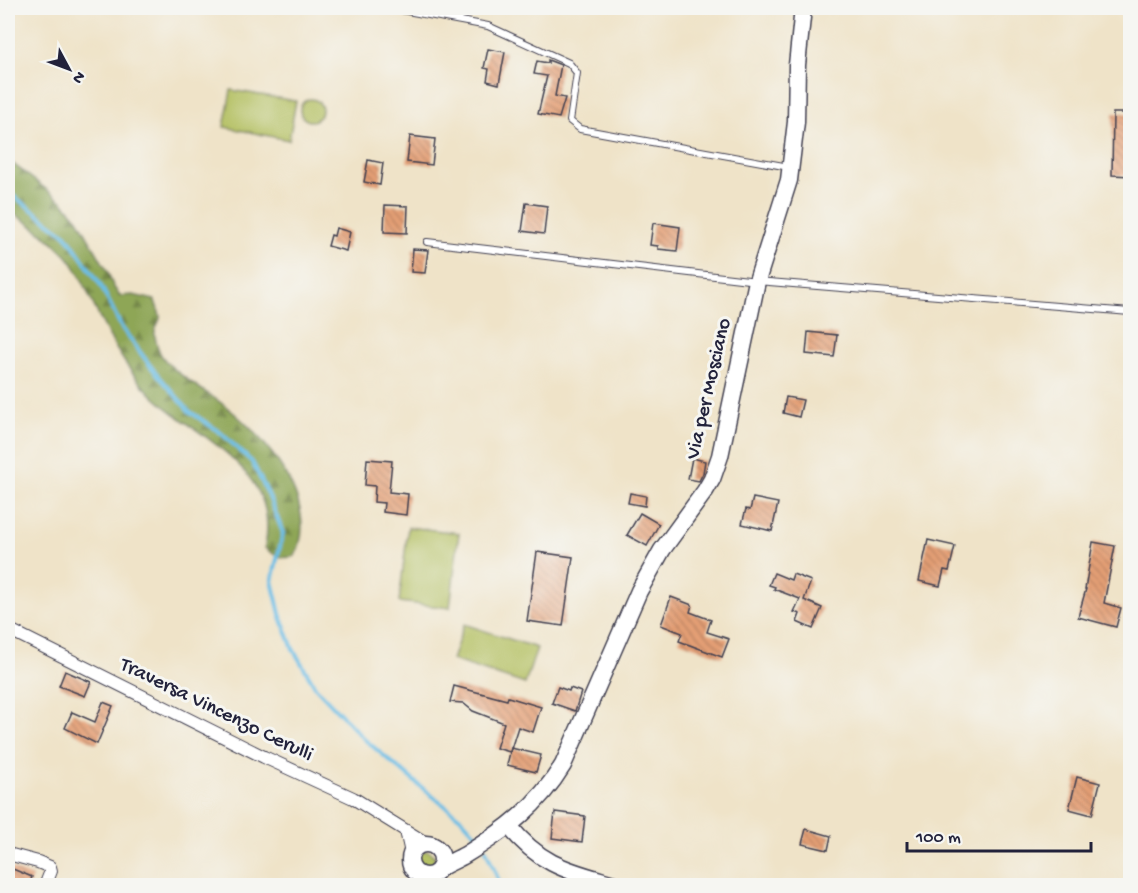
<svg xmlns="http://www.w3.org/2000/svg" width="1138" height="893" font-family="'Gochi Hand',sans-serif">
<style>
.forest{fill:url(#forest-firs);stroke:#586449;stroke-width:1.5}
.green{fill:#b3bf61;stroke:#6a704e;stroke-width:1.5}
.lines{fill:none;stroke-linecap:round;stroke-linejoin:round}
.stream{stroke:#6abee6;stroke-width:4}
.building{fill:url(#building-back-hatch)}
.lane-casing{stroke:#413f50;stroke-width:8}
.street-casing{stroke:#413f50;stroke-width:14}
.secondary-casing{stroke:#413f50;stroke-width:19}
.lane{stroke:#fff;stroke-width:6}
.street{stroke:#fff;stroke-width:12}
.secondary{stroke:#fff;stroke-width:16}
.labels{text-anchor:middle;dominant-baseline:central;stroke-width:6;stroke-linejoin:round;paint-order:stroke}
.street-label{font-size:21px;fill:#22223b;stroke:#f6f6f2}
</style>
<defs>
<pattern id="forest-firs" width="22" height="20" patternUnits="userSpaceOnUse" patternTransform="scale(1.5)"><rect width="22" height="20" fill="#8ea657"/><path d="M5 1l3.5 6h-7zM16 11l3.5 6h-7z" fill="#748749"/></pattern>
<pattern id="building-back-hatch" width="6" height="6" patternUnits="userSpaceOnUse" patternTransform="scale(1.5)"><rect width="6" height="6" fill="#e49f75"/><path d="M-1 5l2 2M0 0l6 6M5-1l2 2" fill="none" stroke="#b88161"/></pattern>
</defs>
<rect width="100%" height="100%" fill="#f6f6f2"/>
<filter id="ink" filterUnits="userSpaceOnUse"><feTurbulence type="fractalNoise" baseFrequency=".0167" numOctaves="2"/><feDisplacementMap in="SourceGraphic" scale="12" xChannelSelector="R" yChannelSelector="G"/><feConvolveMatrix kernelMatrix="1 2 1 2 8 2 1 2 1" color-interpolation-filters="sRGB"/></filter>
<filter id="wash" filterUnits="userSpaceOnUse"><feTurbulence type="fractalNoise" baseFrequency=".008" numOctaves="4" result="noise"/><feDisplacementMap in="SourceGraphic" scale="24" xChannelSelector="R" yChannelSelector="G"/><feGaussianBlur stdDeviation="1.35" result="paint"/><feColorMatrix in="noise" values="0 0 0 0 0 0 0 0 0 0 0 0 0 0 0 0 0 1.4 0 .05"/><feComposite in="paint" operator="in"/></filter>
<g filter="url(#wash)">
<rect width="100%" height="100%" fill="#efe3c8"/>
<path class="forest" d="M8 160 63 202 78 219 108 272 113 286 120 296 133 295 155 300C156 306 160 312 160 318 159 322 156 326 155 331 154 336 158 348 160 353 169 371 212 395 228 408 267 439 321 504 295 556 282 560 275 556 265 548 268 531 268 511 260 495 238 449 185 428 151 394 124 368 108 335 92 302 85 286 77 267 65 254 49 237 28 222 8 210Z"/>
<g class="green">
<polygon points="231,90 296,101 289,140 224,127"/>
<circle cx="311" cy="110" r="11"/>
<polygon points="408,527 459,533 450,608 399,602"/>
<polygon points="464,624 537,648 525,684 452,660"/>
<circle cx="426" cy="860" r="9"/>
</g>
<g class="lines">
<g class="stream">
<polyline points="8,192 66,235 100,284 122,328 152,368 189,411 221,433 252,462 268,494 283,533 272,581 280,614 293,649 316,688 364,739 426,791 463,820 480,839"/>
<polyline points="486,850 501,886"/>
</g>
</g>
<g id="blocks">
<g class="building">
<polygon points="488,49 505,52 499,84 487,81 489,69 484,68"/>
<polygon points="548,60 561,65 555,96 565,98 559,118 538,114 547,76 534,74 537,61 548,63"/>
<polygon points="1113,113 1131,113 1131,176 1112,175"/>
<polygon points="410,136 435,139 432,165 407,162"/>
<polygon points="368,160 383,163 380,185 364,182"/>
<polygon points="526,203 547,206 544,234 522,231"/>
<polygon points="385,205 408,206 407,233 384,232"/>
<polygon points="653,223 680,227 677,251 658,249 658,246 650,245"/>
<polygon points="336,228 350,232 346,251 328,246 331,235 334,236"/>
<polygon points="413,249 428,250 425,273 411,272"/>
<polygon points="808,332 837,335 834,357 806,354"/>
<polygon points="786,397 803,400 799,417 783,413"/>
<polygon points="692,458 705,461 703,473 699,481 688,479"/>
<polygon points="367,459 392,461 389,492 408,494 406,515 383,512 384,503 374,502 375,486 365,485"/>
<polygon points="630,493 646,496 645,506 628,503"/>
<polygon points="753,498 778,503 772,531 742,524 746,509 750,510"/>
<polygon points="640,513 659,524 647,546 627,535"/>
<polygon points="928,540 955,546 949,571 944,570 940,586 919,581"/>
<polygon points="1093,542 1115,546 1104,603 1121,608 1116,627 1078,617 1086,589 1085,589"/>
<polygon points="537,552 573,557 563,626 527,621"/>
<polygon points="774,573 791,580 793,574 811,581 804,600 822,608 813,629 797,622 800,614 794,612 800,599 774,589 775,587 769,585"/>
<polygon points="671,597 692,605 690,612 711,620 707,632 729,639 722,657 679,641 682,633 661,625"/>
<polygon points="65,671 91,682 85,696 59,686"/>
<polygon points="454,686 507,700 508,697 541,707 533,732 518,727 510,752 496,748 504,723 473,711 463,703 450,702"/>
<polygon points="558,687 569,691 570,688 581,692 575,711 552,703"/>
<polygon points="103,702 113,706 97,744 65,728 72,712 95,722"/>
<polygon points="511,748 541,755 536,772 507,765"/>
<polygon points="1077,777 1100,783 1092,815 1069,809"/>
<polygon points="555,812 585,816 582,842 552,838"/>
<polygon points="806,829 831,836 828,850 802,844"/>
<polygon points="8,867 32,877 29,885 8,885"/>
</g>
</g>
</g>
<g filter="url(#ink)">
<use href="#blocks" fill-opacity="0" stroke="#413f50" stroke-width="1.5"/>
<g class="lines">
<defs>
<g id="lane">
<polyline points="391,8 488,26 569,63 577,73 570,121 580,129 789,167"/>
<polyline points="427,242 757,281 1130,312"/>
</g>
<g id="street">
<polyline points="8,629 264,757 353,798 429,845"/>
<polyline points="406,831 411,853"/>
<polyline points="8,854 38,862 50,867 51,871 45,886"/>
</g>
<g id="secondary">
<path d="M509 826C543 868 571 871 621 886"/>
<circle cx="426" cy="860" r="16"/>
<path d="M440 868C448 863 456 860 465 855 506 830 538 806 563 765L639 591 662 550 705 491 712 479 720 456 757 281 789 180 796 122 797 65 803 8"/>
</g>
</defs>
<use href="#lane" class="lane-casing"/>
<use href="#street" class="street-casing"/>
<use href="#secondary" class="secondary-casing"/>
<use href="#lane" class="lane"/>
<use href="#street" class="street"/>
<use href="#secondary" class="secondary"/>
</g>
</g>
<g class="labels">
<g class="street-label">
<text transform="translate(710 389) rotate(-77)">Via per Mosciano</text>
<text transform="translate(216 711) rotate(26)">Traversa Vincenzo Cerulli</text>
</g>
</g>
<rect width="1138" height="893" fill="none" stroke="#f6f6f2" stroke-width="30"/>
<g transform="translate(69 69) rotate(131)" stroke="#f6f6f2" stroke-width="4.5" paint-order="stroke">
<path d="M0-4.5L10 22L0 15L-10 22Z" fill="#22223b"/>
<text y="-9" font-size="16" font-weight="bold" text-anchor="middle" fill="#22223b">N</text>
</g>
<path d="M907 842v9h184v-9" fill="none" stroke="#22223b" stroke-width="3"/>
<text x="916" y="842" font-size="18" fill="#22223b" stroke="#f6f6f2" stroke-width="4.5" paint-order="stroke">100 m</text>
</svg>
